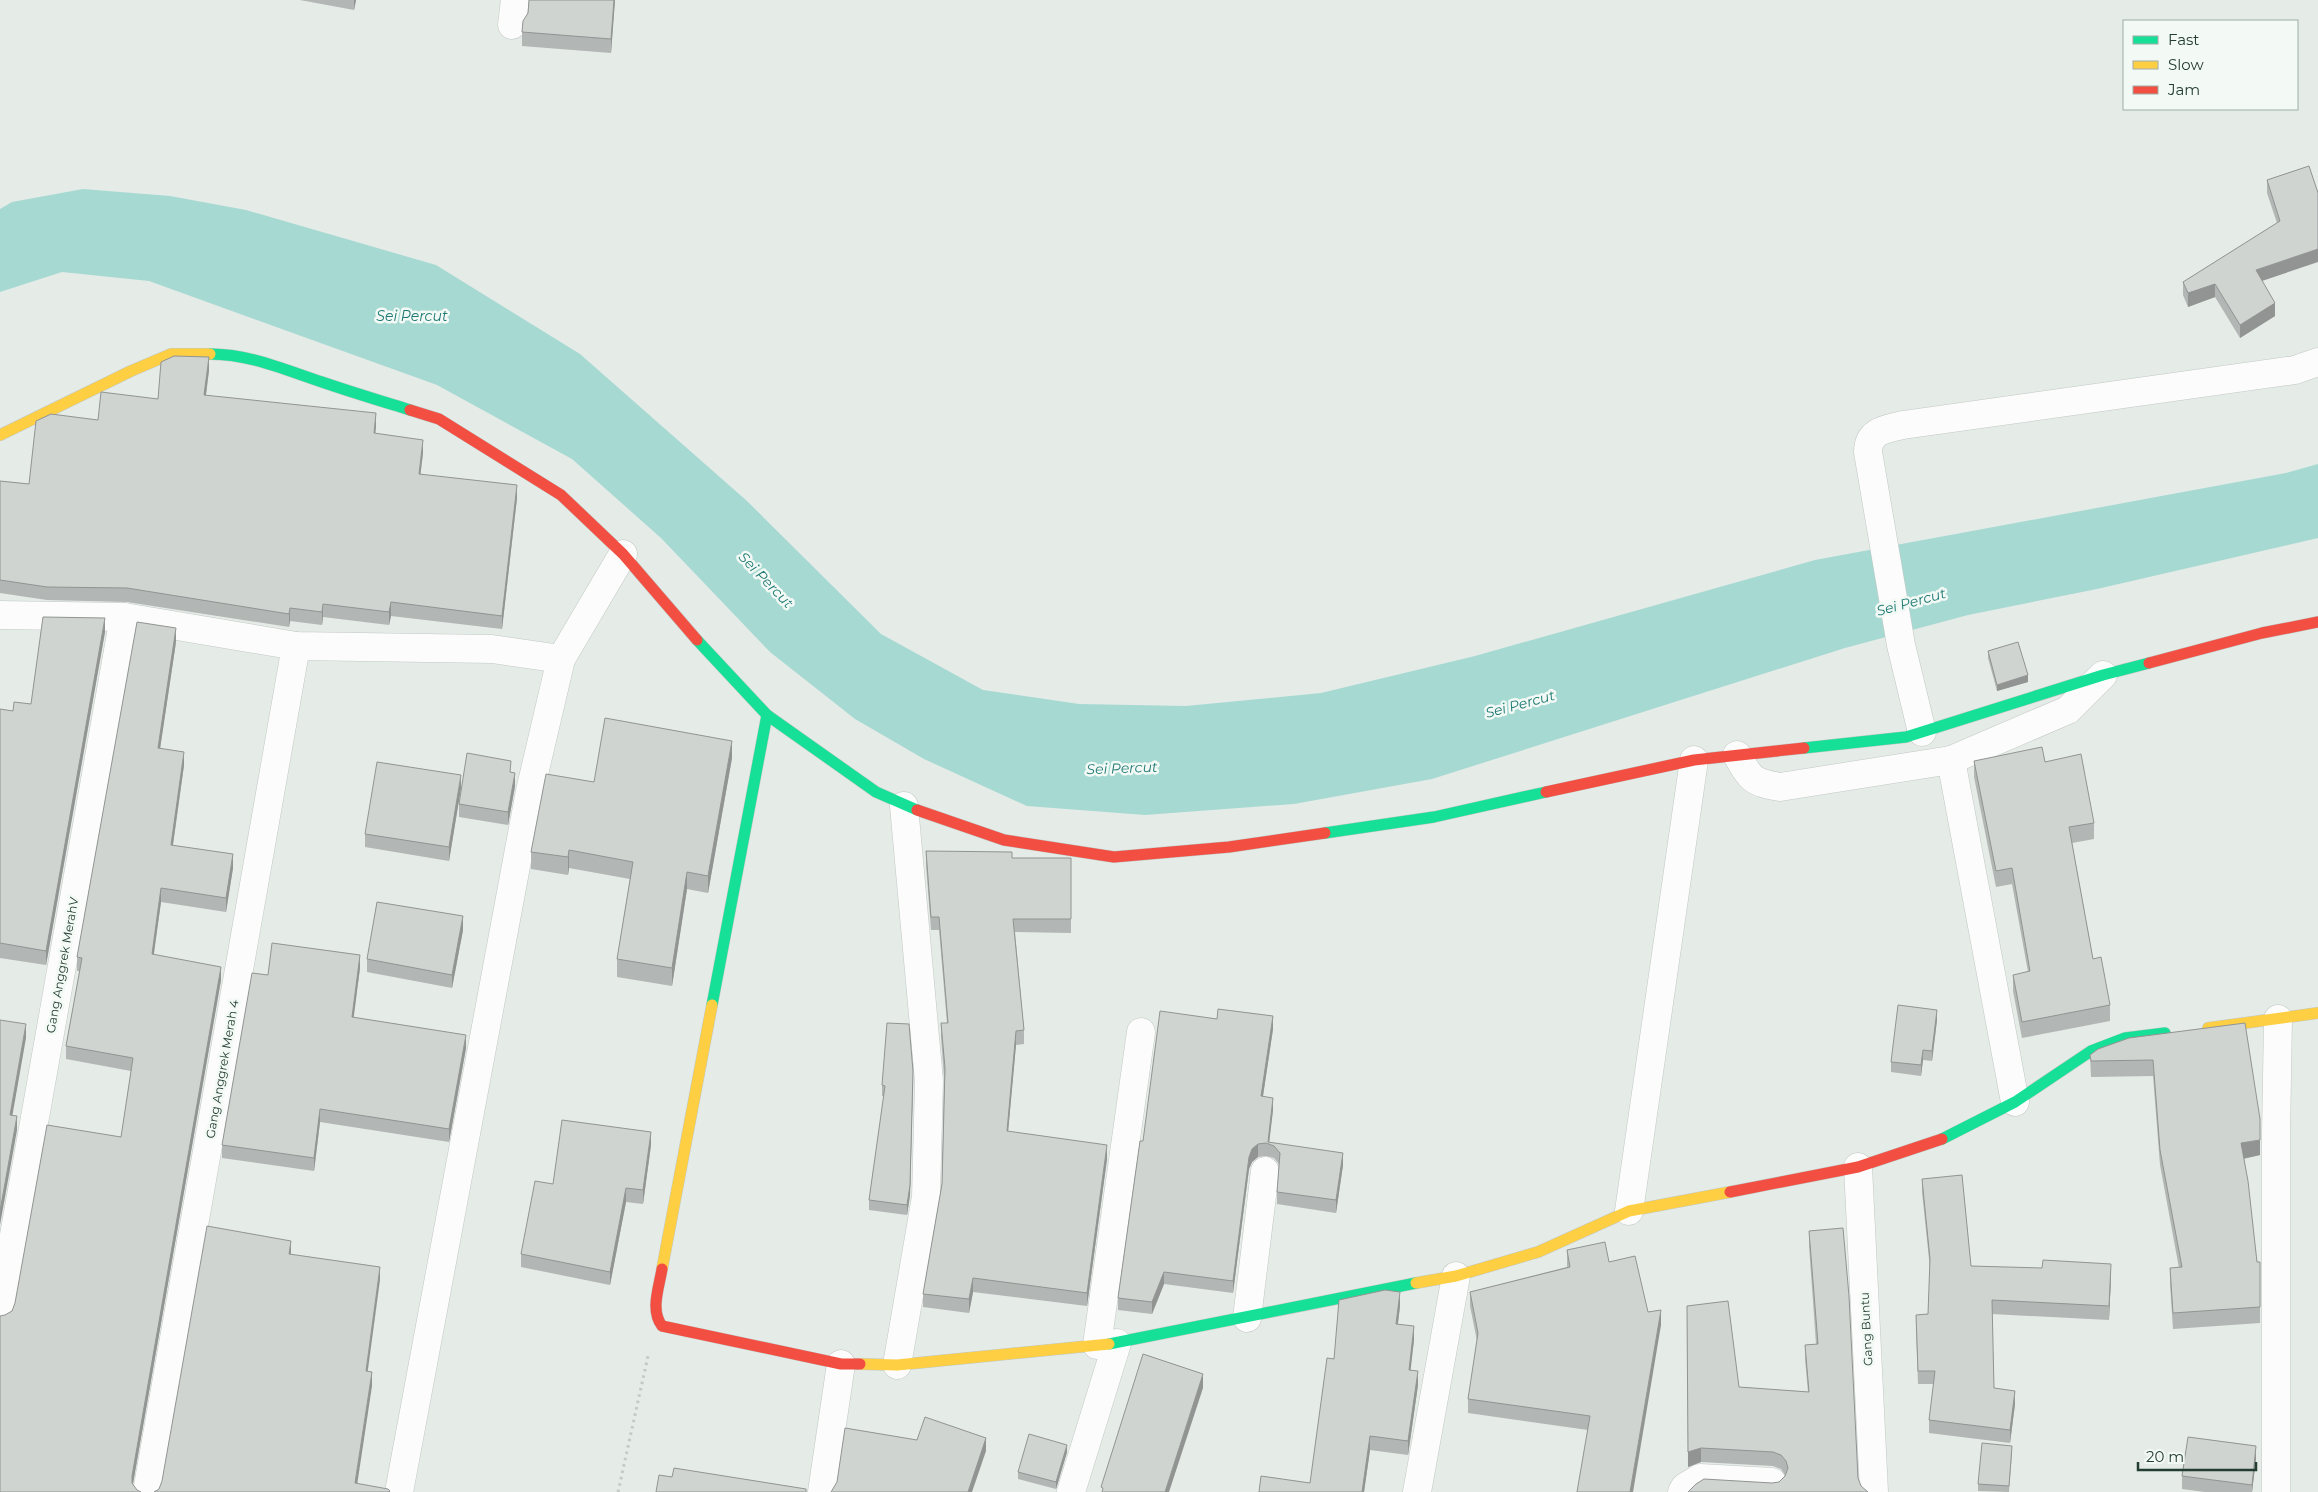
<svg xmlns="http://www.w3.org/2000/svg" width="2318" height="1492" font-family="Montserrat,sans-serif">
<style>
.water{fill:#a7d9d3}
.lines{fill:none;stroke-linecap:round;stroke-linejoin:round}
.street-casing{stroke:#c2c8c4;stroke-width:29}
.fast-casing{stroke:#c0c8c4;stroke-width:12}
.slow-casing{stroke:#c0c8c4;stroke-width:12}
.jam-casing{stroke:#c0c8c4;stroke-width:12}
.path{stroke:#c2cac5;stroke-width:3;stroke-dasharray:2.5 4;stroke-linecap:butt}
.street{stroke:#fbfcfb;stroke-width:28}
.fast{stroke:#16e098;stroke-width:11}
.slow{stroke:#ffcf43;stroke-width:11}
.jam{stroke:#f24e42;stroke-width:11}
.wall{fill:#b2b6b4}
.shaded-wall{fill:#919492}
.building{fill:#cfd4d1;stroke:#919492}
.labels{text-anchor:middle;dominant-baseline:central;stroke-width:5;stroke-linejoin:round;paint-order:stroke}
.street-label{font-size:12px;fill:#233e30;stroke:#f3f9f5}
.water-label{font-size:14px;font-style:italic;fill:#1d7973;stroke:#f3f9f5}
</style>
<rect width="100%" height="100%" fill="#e5ebe7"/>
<polygon class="water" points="83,189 170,196 246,210 436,265 580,354 747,501 881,634 983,690 1079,704 1186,706 1321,693 1475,656 1815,560 2286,473 2318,464 2318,538 2097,589 1968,615 1845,648 1432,779 1294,804 1145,815 1027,806 924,759 855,719 770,652 661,538 572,459 437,385 149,281 62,272 0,292 0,209 12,202"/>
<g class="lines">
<defs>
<g id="street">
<polyline points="512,25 515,0"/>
<polyline points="0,615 124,617 296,646 492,649 561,659"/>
<path d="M1922 732 1901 645 1868 452C1868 431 1885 429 1903 425L2295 370 2318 362"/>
<path d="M1737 755C1751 780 1752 782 1780 787L1951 760 2068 710 2103 675"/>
<polyline points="1951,760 2015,1102"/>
<polyline points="1858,1167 1874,1492"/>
<polyline points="1629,1211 1694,760"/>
<polyline points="0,1314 124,617"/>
<polyline points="1247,1318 1265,1171"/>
<polyline points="1097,1345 1141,1032"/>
<polyline points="897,1365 926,1197 929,1081 904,806"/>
<polyline points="147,1492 296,646"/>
<polyline points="399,1492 530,791 561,659 623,554"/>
<polyline points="822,1492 841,1364"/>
<polyline points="1071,1492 1117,1343"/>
<polyline points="1417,1492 1456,1276"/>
<polyline points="1682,1492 1685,1487 1700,1478 1772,1482"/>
<polyline points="2276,1492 2276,1134 2278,1019"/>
</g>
<g id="fast">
<path d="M210 354C250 354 285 370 322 382 351 392 381 401 410 410"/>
<polyline points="697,640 767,715 876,792 917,810"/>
<polyline points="1804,748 1906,737 2103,675 2149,663"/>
<polyline points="1325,833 1434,817 1546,792"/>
<polyline points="712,1005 767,715"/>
<polyline points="1942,1139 2015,1102 2091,1051 2125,1038 2165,1033"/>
<polyline points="1109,1344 1416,1283"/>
</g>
<g id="slow">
<polyline points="0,435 131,371 171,354 210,354"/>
<polyline points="2208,1028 2318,1013"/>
<polyline points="662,1269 712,1005"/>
<polyline points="1416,1283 1456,1276 1538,1252 1629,1211 1730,1192"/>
<polyline points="860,1364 897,1365 1109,1344"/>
</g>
<g id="jam">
<polyline points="410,410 439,419 561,495 623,554 697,640"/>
<polyline points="2149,663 2262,633 2318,622"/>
<polyline points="1546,792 1694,760 1804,748"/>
<polyline points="917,810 1004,840 1114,857 1229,847 1325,833"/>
<polyline points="1730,1192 1858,1167 1942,1139"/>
<path d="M662 1269C659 1288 650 1310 662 1326L841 1364H860"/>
</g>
</defs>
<use href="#street" class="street-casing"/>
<use href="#fast" class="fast-casing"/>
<use href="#slow" class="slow-casing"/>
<use href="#jam" class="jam-casing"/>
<polyline class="path" points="618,1492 648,1356"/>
<use href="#street" class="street"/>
<use href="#fast" class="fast"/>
<use href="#slow" class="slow"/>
<use href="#jam" class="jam"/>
</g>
<g class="wall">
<polygon points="300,0 356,0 354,10"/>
<polygon points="529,0 615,0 611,53 522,46 522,32 528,13"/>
<polygon points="2309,166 2262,281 2275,316 2240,338 2215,297 2188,307 2183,295 2183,282 2277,223 2267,193 2267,180"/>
<polygon points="209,370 206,396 376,426 375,434 423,453 420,474 517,498 502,629 391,616 389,625 323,617 322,625 290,621 289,627 127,602 47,600 0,593 0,481 29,484 98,420 158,399"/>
<polygon points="105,632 46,965 0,958 0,709 13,711 31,704"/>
<polygon points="176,642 160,749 184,765 173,845 233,868 226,912 161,902 153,955 221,980 133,1484 0,1492 5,1315 12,1311 121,1137 131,1071 66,1059 66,1046 80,971 77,971 77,957"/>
<polygon points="1988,651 2028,682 1997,691 1988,658"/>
<polygon points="732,758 708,893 687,889 672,986 617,977 617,959 630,879 569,868 568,875 531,869 531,852 594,782"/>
<polygon points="1974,761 2045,762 2094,823 2094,839 2072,843 2093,959 2110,1005 2110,1021 2022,1038 2013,991 2013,975 2028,972 2012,884 1996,887 1974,777"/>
<polygon points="511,772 515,786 508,825 459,817 459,804"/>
<polygon points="461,788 449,861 365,847 365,834"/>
<polygon points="926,851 1012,858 1071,858 1071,933 1015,932 1024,1030 1024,1044 1016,1045 1008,1131 1107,1159 1087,1306 973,1292 969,1313 923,1307 923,1294 942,1184 944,1078 941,1037 941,1023 947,1023 939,930 931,930 926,865"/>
<polygon points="463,930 452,988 367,972 367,959"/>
<polygon points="360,968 353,1018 466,1048 449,1142 320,1122 314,1171 222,1158 222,1145 268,975"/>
<polygon points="1937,1020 1932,1061 1923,1060 1921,1076 1891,1072 1891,1062"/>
<polygon points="1273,1029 1263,1096 1273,1110 1269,1142 1343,1165 1336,1213 1277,1204 1277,1192 1279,1164 1274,1158 1266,1156 1258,1157 1252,1162 1249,1169 1233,1293 1164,1284 1152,1314 1118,1310 1118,1298 1143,1141"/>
<polygon points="2129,1038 2260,1155 2244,1159 2257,1262 2260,1262 2260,1323 2173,1329 2170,1284 2170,1268 2179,1268 2160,1165 2153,1076 2091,1077 2090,1055"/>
<polygon points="913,1071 910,1195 907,1215 869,1210 869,1200 884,1096 882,1096 882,1085"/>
<polygon points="651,1145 643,1204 626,1202 610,1285 521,1267 521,1254 553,1184"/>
<polygon points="1922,1179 1971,1266 2111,1277 2109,1320 1992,1314 1994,1388 2015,1404 2010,1443 1929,1433 1929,1420 1934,1384 1918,1384 1916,1328 1916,1315 1928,1314 1930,1269 1922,1192"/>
<polygon points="1809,1231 1858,1478 1772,1483 1779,1482 1785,1476 1785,1475 1781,1469 1773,1466 1701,1462 1688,1467 1687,1306 1739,1387 1808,1392 1805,1359 1805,1345 1816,1344 1809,1246"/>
<polygon points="1567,1250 1609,1262 1648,1312 1661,1325 1588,1430 1468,1413 1468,1399 1477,1341 1470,1306 1470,1292 1567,1267"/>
<polygon points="1400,1306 1398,1324 1414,1340 1410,1370 1418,1385 1408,1455 1370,1450 1364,1492 1259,1492 1310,1483 1334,1359"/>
<polygon points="1067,1452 1056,1489 1018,1479 1018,1472"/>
<polygon points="2012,1453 2009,1492 1978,1491 1978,1484"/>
<polygon points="2256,1459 2252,1492 2205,1492 2182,1489 2182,1476"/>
</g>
<g class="shaded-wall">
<polygon points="354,0 356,0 354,10"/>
<polygon points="614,0 615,0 611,53 611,39"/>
<polygon points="2318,249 2318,262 2256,283 2256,270"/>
<polygon points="2215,284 2215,297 2188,307 2188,293"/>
<polygon points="2275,303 2275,316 2240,338 2240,325"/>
<polygon points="209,357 209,370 204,409 204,395"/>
<polygon points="376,413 376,426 374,447 374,433"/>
<polygon points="423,440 423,453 419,487 419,474"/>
<polygon points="517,485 517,498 502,629 502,616"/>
<polygon points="391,602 391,616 389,625 389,612"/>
<polygon points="323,604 323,617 322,625 322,612"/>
<polygon points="290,608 290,621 289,627 289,614"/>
<polygon points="105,618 105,632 46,965 46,951"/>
<polygon points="176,628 176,642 158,762 158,748"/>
<polygon points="2028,675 2028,682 1997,691 1997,685"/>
<polygon points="732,741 732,758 708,893 708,876"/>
<polygon points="184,752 184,765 171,858 171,845"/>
<polygon points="515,773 515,786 508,825 508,812"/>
<polygon points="461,775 461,788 449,861 449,847"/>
<polygon points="569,850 569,868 568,875 568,857"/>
<polygon points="233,854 233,868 226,912 226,898"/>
<polygon points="687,872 687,889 672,986 672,968"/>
<polygon points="161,888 161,902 152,968 152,954"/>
<polygon points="463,916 463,930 452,988 452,975"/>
<polygon points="360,955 360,968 352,1031 352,1017"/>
<polygon points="221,967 221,980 132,1489 132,1476"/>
<polygon points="1937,1010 1937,1020 1932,1061 1932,1051"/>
<polygon points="1273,1016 1273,1029 1261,1109 1261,1096"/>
<polygon points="26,1024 26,1038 10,1129 10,1115"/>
<polygon points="1016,1031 1016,1045 1007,1144 1007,1131"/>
<polygon points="466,1035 466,1048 449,1142 449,1129"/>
<polygon points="1923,1050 1923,1060 1921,1076 1921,1065"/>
<polygon points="913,1082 910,1195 907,1215 907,1205"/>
<polygon points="1273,1098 1273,1110 1269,1144 1268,1143"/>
<polygon points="320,1109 320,1122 314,1171 314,1158"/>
<polygon points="17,1116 17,1130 0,1225 0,1211"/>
<polygon points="651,1132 651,1145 643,1204 643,1190"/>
<polygon points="2260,1140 2260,1155 2241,1159 2241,1143"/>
<polygon points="1258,1144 1258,1157 1252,1162 1249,1169 1233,1293 1233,1281 1249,1157 1252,1149"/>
<polygon points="1107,1145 1107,1159 1087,1306 1087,1293"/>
<polygon points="1343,1153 1343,1165 1336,1213 1336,1200"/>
<polygon points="626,1188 626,1202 610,1285 610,1272"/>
<polygon points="291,1241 291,1254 289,1254"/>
<polygon points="2111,1264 2111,1277 2109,1320 2109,1306"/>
<polygon points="380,1267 380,1280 366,1384 366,1371"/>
<polygon points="1164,1272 1164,1284 1152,1314 1152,1302"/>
<polygon points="973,1278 973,1292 969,1313 969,1299"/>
<polygon points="1400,1292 1400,1306 1396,1338 1396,1324"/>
<polygon points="1661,1310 1661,1325 1633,1492 1630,1492"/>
<polygon points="1414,1326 1414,1340 1409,1384 1409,1370"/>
<polygon points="1418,1371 1418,1385 1408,1455 1408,1441"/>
<polygon points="372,1372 372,1386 356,1492 355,1483"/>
<polygon points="1203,1374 1203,1388 1169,1492 1165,1492"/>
<polygon points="2015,1391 2015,1404 2010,1443 2010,1430"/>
<polygon points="1370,1436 1370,1450 1364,1492 1362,1492"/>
<polygon points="986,1438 986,1451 972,1492 968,1492"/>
<polygon points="1067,1445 1067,1452 1056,1489 1056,1482"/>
<polygon points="2256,1446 2256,1459 2252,1492 2252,1485"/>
<polygon points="1701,1448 1701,1462 1688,1467 1688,1452"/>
</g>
<g class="building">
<polygon points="529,0 614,0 611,39 522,32 523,21 528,13"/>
<polygon points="2309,166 2318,193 2318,249 2256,270 2275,303 2240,325 2215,284 2188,293 2183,282 2280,221 2267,180"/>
<polygon points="174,356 209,357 204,395 376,413 374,433 423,440 419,474 517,485 502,616 391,602 389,612 323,604 322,612 290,608 289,614 127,588 47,587 0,580 0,481 29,484 36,421 51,414 98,420 101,392 158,399 161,362"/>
<polygon points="43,617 105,618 46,951 0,943 0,709 13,711 14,702 31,704"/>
<polygon points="137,622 176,628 158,748 184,752 171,845 233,854 226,898 161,888 152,954 221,967 132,1476 132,1483 137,1490 141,1492 0,1492 0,1316 5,1315 12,1311 15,1303 47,1125 121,1137 133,1058 66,1046 82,958 77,957"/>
<polygon points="2018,642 2028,675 1997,685 1988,651"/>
<polygon points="605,718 732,741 708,876 687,872 672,968 617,959 633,862 569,850 568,857 531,852 546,774 594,782"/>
<polygon points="2042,747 2045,762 2081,754 2094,823 2069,827 2093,959 2101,957 2110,1005 2022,1022 2013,975 2030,971 2012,868 1996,871 1974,761"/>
<polygon points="467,753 511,761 510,772 515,773 508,812 459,804"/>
<polygon points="377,762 461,775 449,847 365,834"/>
<polygon points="926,851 1012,852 1012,858 1071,858 1071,919 1013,919 1024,1030 1016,1031 1007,1131 1107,1145 1087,1293 973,1278 969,1299 923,1294 942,1184 945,1068 941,1023 948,1023 939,917 931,917"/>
<polygon points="377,902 463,916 452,975 367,959"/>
<polygon points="272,943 360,955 352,1017 466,1035 449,1129 320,1109 314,1158 222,1145 252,973 268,975"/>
<polygon points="1898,1005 1937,1010 1932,1051 1923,1050 1921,1065 1891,1062"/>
<polygon points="1218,1009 1273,1016 1261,1096 1273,1098 1268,1142 1343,1153 1336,1200 1277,1192 1280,1153 1274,1146 1266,1143 1258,1144 1252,1149 1249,1157 1233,1281 1164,1272 1152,1302 1118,1298 1140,1141 1143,1141 1160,1011 1217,1019"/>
<polygon points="0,1020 26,1024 10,1115 17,1116 0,1211"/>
<polygon points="887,1023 909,1024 913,1071 910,1185 907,1205 869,1200 885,1086 882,1085"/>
<polygon points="2245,1023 2260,1119 2260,1140 2241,1143 2248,1181 2257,1262 2260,1262 2260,1307 2173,1313 2170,1268 2182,1267 2160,1150 2153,1060 2091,1061 2090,1055 2098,1049 2129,1038"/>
<polygon points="562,1120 651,1132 643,1190 626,1188 610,1272 521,1254 535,1181 553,1184"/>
<polygon points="1962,1175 1971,1266 2042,1268 2043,1260 2111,1264 2109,1306 1992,1300 1994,1388 2015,1391 2010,1430 1929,1420 1935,1371 1918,1371 1916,1315 1928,1314 1930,1259 1922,1179"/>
<polygon points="207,1226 291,1241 289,1254 380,1267 366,1371 372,1372 355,1483 388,1489 390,1491 389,1492 154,1492 159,1489 162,1481"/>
<polygon points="1843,1228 1849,1296 1858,1478 1861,1486 1868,1492 1688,1492 1696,1484 1704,1479 1772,1483 1779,1482 1785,1476 1788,1468 1786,1461 1781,1455 1773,1452 1701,1448 1688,1452 1687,1306 1728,1301 1739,1387 1809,1392 1805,1345 1818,1344 1809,1231"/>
<polygon points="1605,1242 1609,1262 1635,1256 1648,1312 1661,1310 1630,1492 1577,1492 1590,1416 1468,1399 1478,1333 1470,1292 1570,1267 1567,1250"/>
<polygon points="1385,1290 1400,1292 1396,1324 1414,1326 1409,1370 1418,1371 1408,1441 1370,1436 1362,1492 1259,1492 1261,1476 1310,1483 1327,1358 1334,1359 1339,1300"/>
<polygon points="1143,1354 1203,1374 1165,1492 1102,1492 1103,1488 1101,1487"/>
<polygon points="925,1417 986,1438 968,1492 831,1492 837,1482 845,1428 917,1440"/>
<polygon points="1029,1434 1067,1445 1056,1482 1018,1472"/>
<polygon points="2188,1437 2256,1446 2252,1485 2182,1476"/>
<polygon points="1982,1443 2012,1446 2009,1486 1978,1484"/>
<polygon points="674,1468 806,1489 806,1492 656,1492 659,1475 672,1477"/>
</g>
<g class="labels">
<g class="street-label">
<text transform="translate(62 965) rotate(-80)">Gang Anggrek MerahV</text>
<text transform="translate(222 1069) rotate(-80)">Gang Anggrek Merah 4</text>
<text transform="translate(1866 1329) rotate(-93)">Gang Buntu</text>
</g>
<g class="water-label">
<text x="412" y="316">Sei Percut</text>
<text transform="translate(766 580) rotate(46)">Sei Percut</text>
<text transform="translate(1911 602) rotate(-15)">Sei Percut</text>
<text transform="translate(1520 704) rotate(-15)">Sei Percut</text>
<text transform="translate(1122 768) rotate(-2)">Sei Percut</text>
</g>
</g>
<rect x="2123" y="20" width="175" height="90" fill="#f3f9f5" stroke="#a0aea6"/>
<rect x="2133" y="36" width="25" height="8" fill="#16e098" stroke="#a0aea6"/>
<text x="2168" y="45" font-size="15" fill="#233e30">Fast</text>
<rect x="2133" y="61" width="25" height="8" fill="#ffcf43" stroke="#a0aea6"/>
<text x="2168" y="70" font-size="15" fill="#233e30">Slow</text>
<rect x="2133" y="86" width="25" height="8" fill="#f24e42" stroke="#a0aea6"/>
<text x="2168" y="95" font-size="15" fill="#233e30">Jam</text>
<path d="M2138 1462v8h118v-8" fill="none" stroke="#233e30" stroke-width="2.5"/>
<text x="2146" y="1462" font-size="15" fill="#233e30" stroke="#f3f9f5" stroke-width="4" paint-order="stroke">20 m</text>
</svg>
